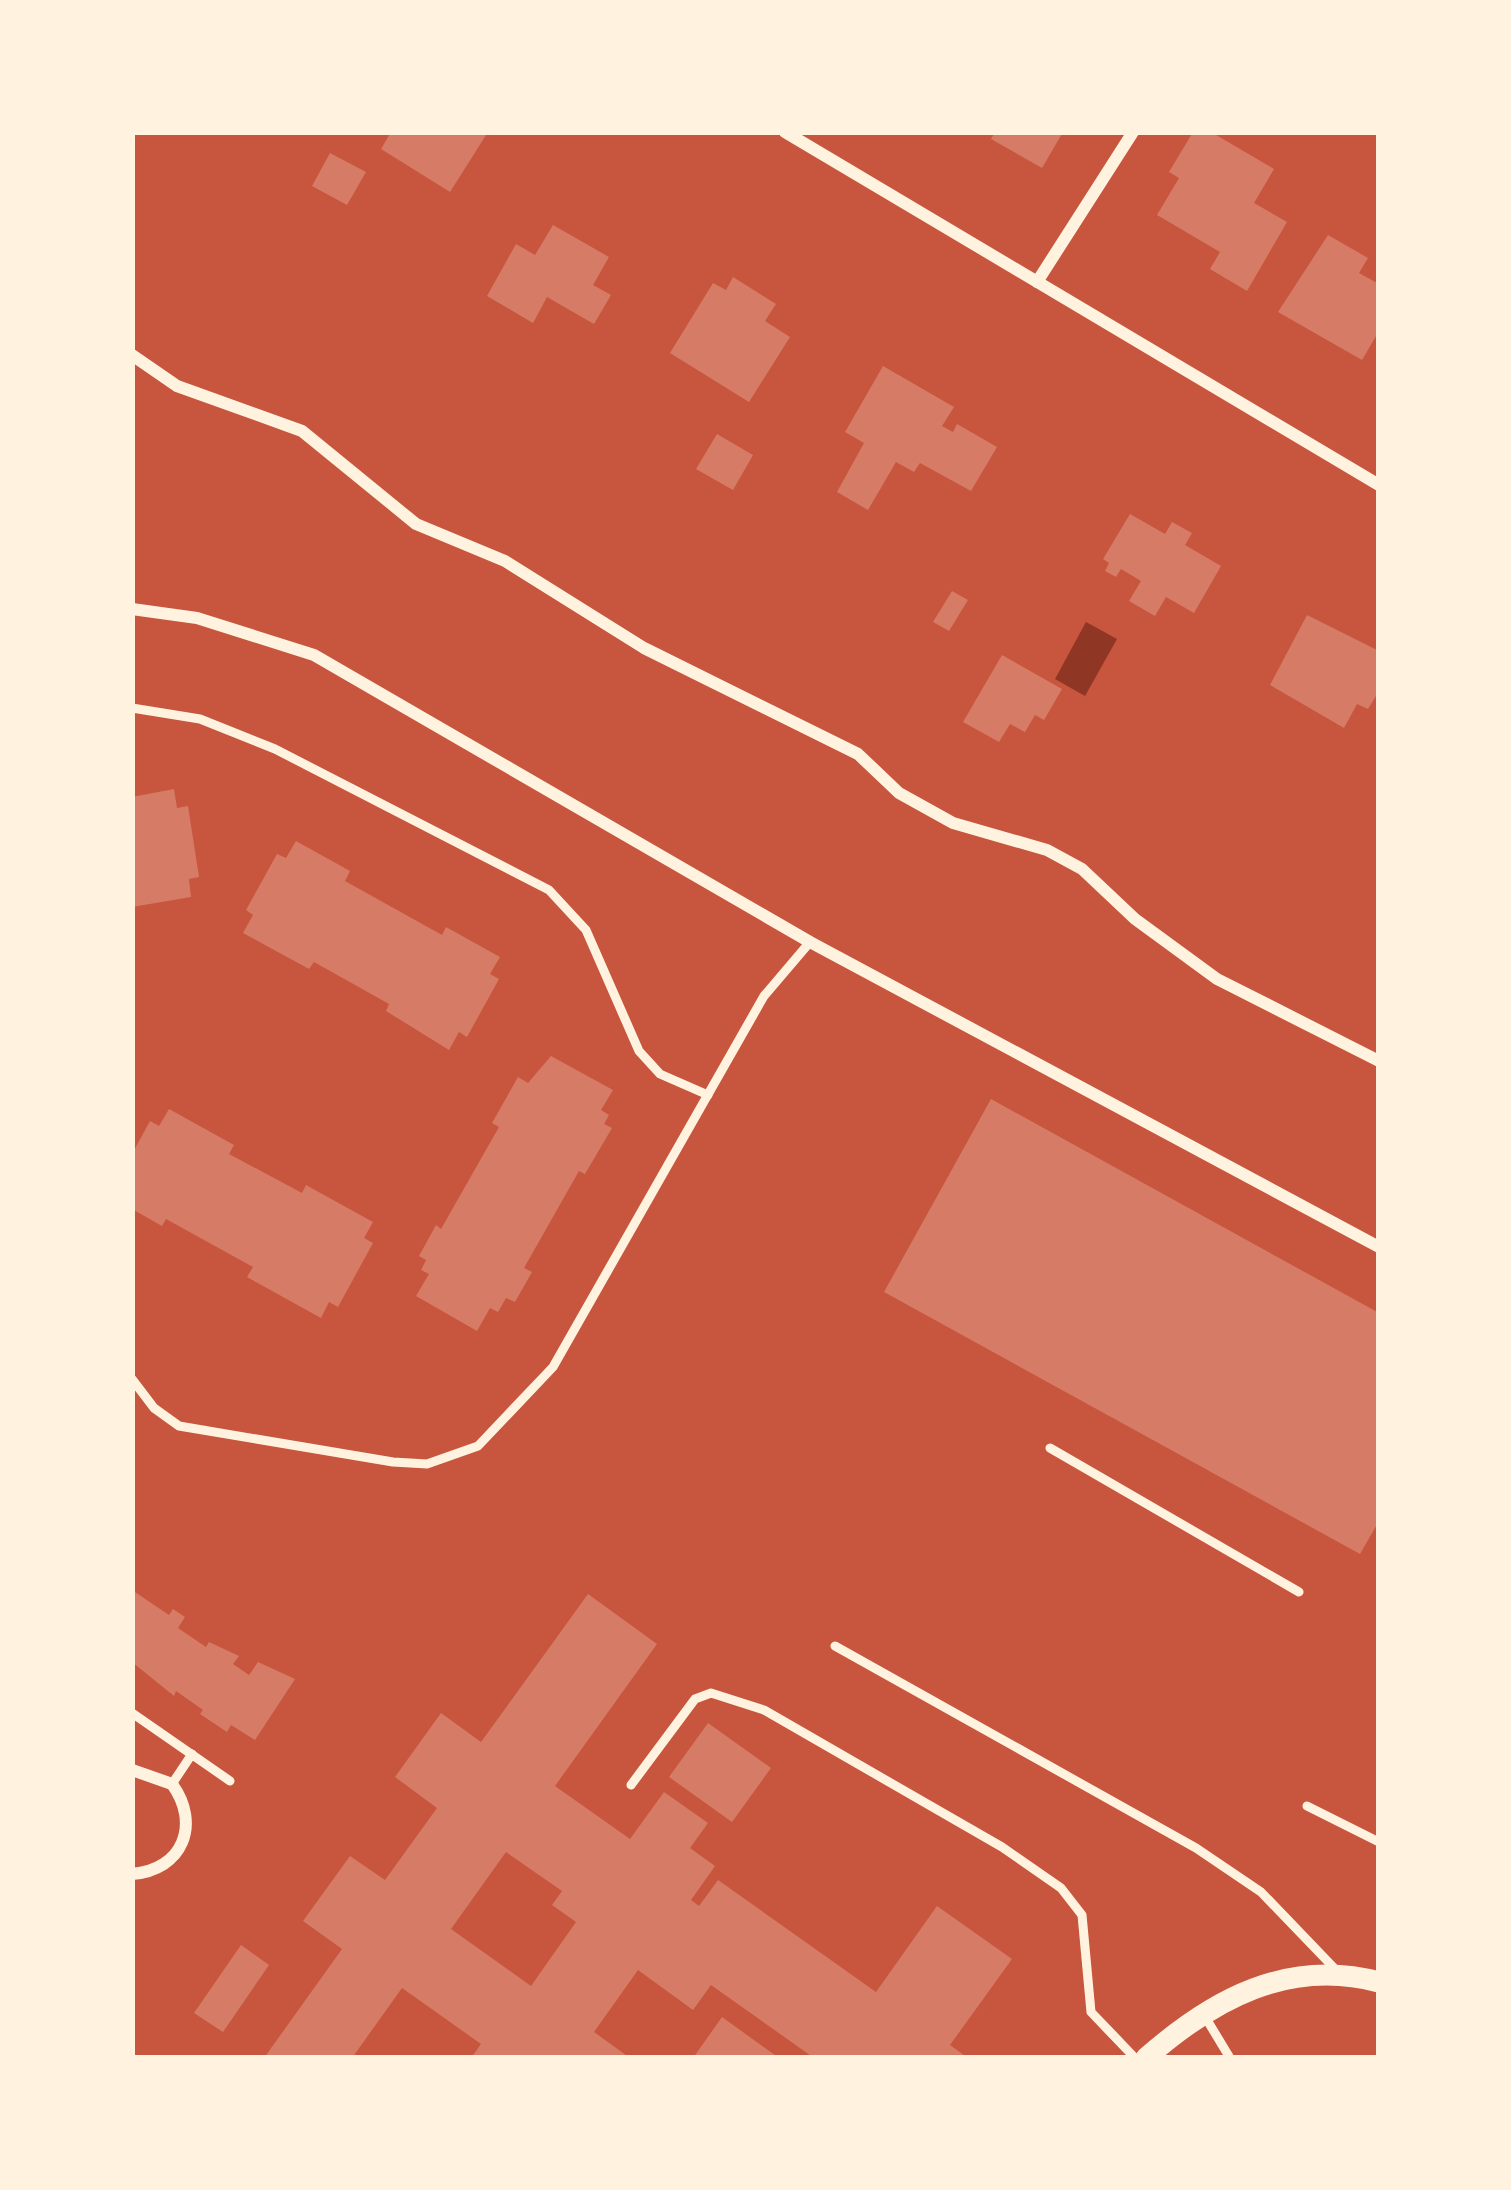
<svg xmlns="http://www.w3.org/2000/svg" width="1511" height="2190" font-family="Overpass,sans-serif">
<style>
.water{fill:#8f3625}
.building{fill:#d67c66;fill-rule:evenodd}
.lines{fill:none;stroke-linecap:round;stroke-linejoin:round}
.service{stroke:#fff3e0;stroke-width:9}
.minor{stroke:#fff3e0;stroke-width:12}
.tertiary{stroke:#fff3e0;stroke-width:21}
</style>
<rect width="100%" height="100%" fill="#c8553d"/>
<polygon class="water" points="1086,622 1117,639 1085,696 1055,679"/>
<g class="building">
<polygon points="391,132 488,132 450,192 381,149"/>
<polygon points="995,132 1063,132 1042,168 991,139"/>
<polygon points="1193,132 1211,132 1274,169 1254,203 1287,222 1247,291 1210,269 1220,252 1157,215 1179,178 1169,172"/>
<polygon points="330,153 366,172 347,205 312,186"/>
<polygon points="553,225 609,257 593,285 611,295 594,324 547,297 533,323 487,296 516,244 535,255"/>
<polygon points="1328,235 1368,258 1359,273 1379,284 1379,331 1362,360 1278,312"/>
<polygon points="733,277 776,304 765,321 790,337 749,402 670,353 713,283 726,290"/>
<polygon points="883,366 954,407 942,426 953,432 957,424 997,447 971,491 920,463 914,472 896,462 868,510 837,492 864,443 845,432"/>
<polygon points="717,434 753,455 733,490 696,469"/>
<polygon points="1130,514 1165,534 1172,522 1192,533 1185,545 1221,566 1194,613 1166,597 1155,616 1129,601 1141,581 1121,569 1116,577 1105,571 1109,563 1103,559"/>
<polygon points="952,591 968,600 949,631 933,622"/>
<polygon points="1307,615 1379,651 1379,691 1368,709 1357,704 1344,728 1270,685"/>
<polygon points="1002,655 1062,689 1044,720 1035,715 1025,732 1010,724 999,742 963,722"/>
<polygon points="174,789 177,808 188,806 199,877 189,879 191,897 132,907 132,797"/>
<polygon points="296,841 350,871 345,881 442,935 446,927 500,957 490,974 499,979 467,1037 459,1032 449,1050 386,1011 389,1004 314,962 309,969 243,933 253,915 246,910 277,854 286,858"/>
<polygon points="551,1056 613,1090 601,1110 609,1115 604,1124 612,1128 585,1174 579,1171 524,1268 532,1272 515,1302 506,1298 498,1312 490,1308 477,1331 416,1296 429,1274 421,1270 426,1260 419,1256 436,1225 441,1229 499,1127 492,1123 518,1077 528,1083"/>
<polygon points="991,1099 1379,1313 1379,1521 1360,1554 884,1292"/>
<polygon points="169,1109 234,1145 229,1154 302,1193 306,1185 373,1222 364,1238 373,1243 338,1307 329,1302 321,1318 247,1277 253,1267 166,1219 162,1226 132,1209 132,1154 150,1121 159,1126"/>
<polygon points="132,1590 169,1615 173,1609 185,1617 178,1628 206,1647 209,1642 239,1656 233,1664 249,1675 258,1662 295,1679 255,1740 231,1725 227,1732 200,1714 203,1710 176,1691 174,1696 132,1662"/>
<path d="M588 1594 657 1644 555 1786 630 1839 664 1792 708 1823 690 1848 715 1866 691 1900 699 1906 718 1880 876 1992 937 1906 1012 1959 950 2045 968 2058H814L711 1985 693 2010 638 1970 594 2032 630 2058H471L481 2044 402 1988 352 2058H264L342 1949 303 1921 350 1856 385 1880 437 1808 395 1777 441 1713 481 1742ZM506 1852 562 1891 552 1905 576 1922 531 1986 451 1929Z"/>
<polygon points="708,1723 771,1768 732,1822 669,1777"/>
<polygon points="241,1945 269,1965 223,2032 194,2013"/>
<polygon points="722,2017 779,2058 693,2058"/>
</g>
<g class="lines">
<g class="service">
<polyline points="132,708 200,719 275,749 549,890 586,930 639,1051 660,1074 708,1095"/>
<polyline points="132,1379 154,1408 179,1426 393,1462 427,1464 478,1446 553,1367 764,996 810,942"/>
<polyline points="1050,1448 1299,1592"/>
<polyline points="835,1646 1196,1848 1261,1892 1337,1971"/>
<polyline points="132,1713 230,1781"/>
<polyline points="172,1784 192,1754"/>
<polyline points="631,1785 695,1699 711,1693 764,1710 1002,1847 1061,1888 1082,1915 1091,2012 1135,2058"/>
<polyline points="1307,1806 1379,1842"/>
<polyline points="1204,2015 1230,2058"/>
</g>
<g class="minor">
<polyline points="785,132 1379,485"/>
<polyline points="1037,282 1133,132"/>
<polyline points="132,355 177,386 302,431 416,524 505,561 644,648 858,754 899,793 953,823 1047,850 1082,869 1135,919 1217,979 1379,1061"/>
<polyline points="132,609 197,618 314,655 810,942 1379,1247"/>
<path d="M132 1770 172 1784C201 1824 183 1870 132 1874"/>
</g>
<path class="tertiary" d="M1146 2058C1213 1999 1288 1958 1379 1982"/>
</g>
<rect width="1511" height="2190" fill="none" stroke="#fff3e0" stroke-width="270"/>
</svg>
